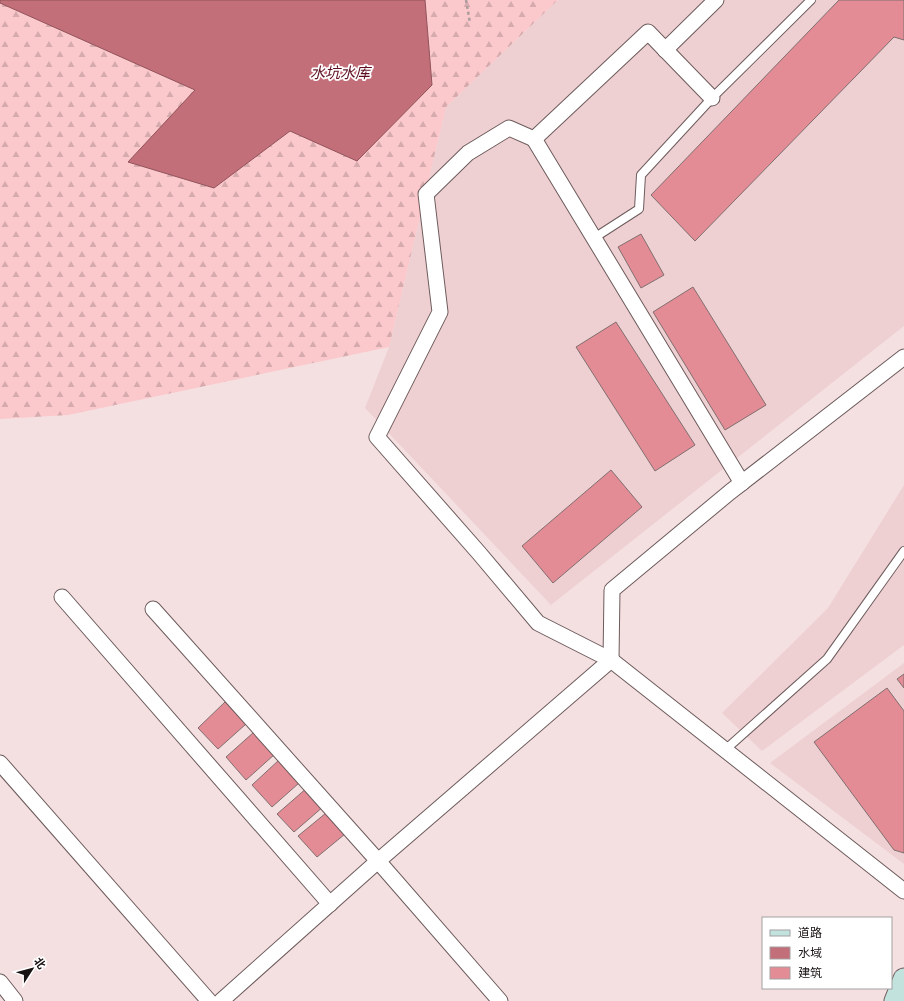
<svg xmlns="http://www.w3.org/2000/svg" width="904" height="1001" font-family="'Nunito Sans','Noto Sans SC',sans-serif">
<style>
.built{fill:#eed0d2}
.forest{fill:url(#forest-firs)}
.water{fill:#c36f79;stroke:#90535a}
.building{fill:#e38c95;stroke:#816e6f}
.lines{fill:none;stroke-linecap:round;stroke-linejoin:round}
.lane-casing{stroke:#6d5b5c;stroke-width:10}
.street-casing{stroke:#6d5b5c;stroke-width:17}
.secondary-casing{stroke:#6d5b5c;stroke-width:23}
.path{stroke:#ad9c9d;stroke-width:2.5;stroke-dasharray:3 3;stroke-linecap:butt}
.lane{stroke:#fff;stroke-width:8}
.street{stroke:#fff;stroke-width:15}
.secondary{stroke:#c1e2dd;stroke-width:21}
.labels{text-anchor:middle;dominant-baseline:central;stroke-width:3.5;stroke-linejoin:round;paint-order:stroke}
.water-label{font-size:15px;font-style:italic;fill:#5d0f21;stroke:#fff}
</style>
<defs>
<pattern id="forest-firs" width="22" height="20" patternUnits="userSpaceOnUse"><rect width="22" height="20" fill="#fbc8cc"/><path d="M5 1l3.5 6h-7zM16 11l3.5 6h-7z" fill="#d6abae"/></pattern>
</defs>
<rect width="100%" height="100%" fill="#f5e0e1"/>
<g class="built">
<polygon points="558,0 904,0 904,326 551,605 365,408 389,347 446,107"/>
<polygon points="904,485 904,645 762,751 722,713 828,608"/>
<polygon points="904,663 904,864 770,763"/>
</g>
<polygon class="forest" points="0,0 558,0 446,107 389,347 68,415 0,419"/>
<polygon class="water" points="0,0 425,0 432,85 357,161 290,131 214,188 128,162 195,90 0,3"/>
<g class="building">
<polygon points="839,0 904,0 904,40 894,37 695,241 651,195"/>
<polygon points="641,234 664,275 641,288 618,247"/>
<polygon points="693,287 766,405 725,430 653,312"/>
<polygon points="616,322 695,445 655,471 576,347"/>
<polygon points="611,470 642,507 553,583 522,546"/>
<polygon points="904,674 904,688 897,679"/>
<polygon points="887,688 904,711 904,853 894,850 814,742"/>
<polygon points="225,702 246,724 218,749 198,728"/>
<polygon points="254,732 275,754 246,780 226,757"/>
<polygon points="279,760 299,783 272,807 252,785"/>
<polygon points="308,787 324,806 294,832 277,814"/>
<polygon points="326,813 345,834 317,857 298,836"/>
</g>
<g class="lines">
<defs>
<g id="lane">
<polyline points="594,238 639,209 641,175 712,98 811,0"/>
<polyline points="725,750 827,659 904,551"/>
</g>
<g id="street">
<polyline points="665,50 716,0"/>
<polyline points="712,98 648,32 534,139 509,128 468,153 426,194 440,312 377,437 479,553 538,623 611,660 904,891"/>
<polyline points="534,139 742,483"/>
<polyline points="62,597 330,904"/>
<polyline points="153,609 378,861 500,1001"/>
<polyline points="0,763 209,1001"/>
<polyline points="0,982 15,1001"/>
<polyline points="221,1001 378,861 611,660 612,590 730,492 904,357"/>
</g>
<polyline id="secondary" points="895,1001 904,979"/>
</defs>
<use href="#lane" class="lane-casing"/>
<use href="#street" class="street-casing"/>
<use href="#secondary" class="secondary-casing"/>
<polyline class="path" points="466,0 470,23"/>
<use href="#lane" class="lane"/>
<use href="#street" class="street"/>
<use href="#secondary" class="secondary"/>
</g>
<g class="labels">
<g class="water-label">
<text x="340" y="73">水坑水库</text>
</g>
</g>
<rect x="762" y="917" width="130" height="72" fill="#ffffff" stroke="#a3a0a0"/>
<rect x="770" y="930" width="20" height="6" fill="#c1e2dd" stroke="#a3a0a0"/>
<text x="798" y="937" font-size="12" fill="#181111">道路</text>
<rect x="770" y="947" width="20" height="12" fill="#c36f79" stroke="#a3a0a0"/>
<text x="798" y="957" font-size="12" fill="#181111">水域</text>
<rect x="770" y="967" width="20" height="12" fill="#e38c95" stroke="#a3a0a0"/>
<text x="798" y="977" font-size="12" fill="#181111">建筑</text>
<g transform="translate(32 969) rotate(54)" stroke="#ffffff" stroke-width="3" paint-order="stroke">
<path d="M0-3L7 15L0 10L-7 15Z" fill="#181111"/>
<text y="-6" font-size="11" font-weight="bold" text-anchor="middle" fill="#181111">北</text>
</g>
</svg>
